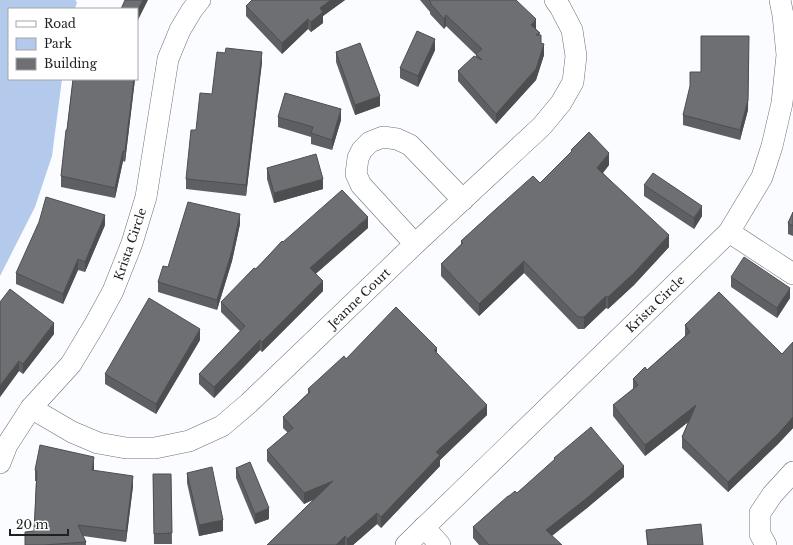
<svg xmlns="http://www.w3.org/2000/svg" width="793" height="545" font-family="'Libre Baskerville',serif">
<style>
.green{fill:#b3caec}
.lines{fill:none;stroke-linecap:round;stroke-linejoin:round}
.minor-casing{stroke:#6d7074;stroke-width:22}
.minor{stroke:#fff;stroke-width:21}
.wall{fill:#5e5f63}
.shaded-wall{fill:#4c4e50}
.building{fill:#6d6f73;stroke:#4c4e50}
.labels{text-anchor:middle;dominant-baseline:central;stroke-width:3.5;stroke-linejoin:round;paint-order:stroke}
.street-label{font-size:12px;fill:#1e1f21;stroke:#fff}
</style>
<rect width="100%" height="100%" fill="#fafcff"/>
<polygon class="green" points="0,0 75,0 77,2 75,9 9,9 9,79 62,79 52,156 35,207 0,276"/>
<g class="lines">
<defs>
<g id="minor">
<polyline points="729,232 793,274"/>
<polyline points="415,244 361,185 356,174 358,158 362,150 370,142 383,137 397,139 410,145 463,200"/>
<polyline points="31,408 72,432 98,443 126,448 155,448 189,441 222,426 249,403 415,244 542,126 561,103 573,82 576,56 572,30 560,7 555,0"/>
<polyline points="0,463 7,445 31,408 71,364 95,324 113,291 132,243 146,197 168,59 180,30 192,10 200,0"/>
<polyline points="424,527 440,545"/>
<polyline points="406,545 729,232 762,177 772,146 782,103 787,55 783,15 780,0"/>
<polyline points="766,545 760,534 760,513 772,495 793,472"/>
</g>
</defs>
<use href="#minor" class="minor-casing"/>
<use href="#minor" class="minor"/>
</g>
<g class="wall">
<polygon points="252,0 345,0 323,16 323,23 311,32 308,29 282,54 246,16 246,6"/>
<polygon points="420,0 516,0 540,35 541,43 544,55 536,80 496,124 458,81 458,71 476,57 476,55 446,26 444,29 430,14 430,12"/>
<polygon points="435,50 418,87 400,78 400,68"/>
<polygon points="336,52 380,106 355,115 336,62"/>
<polygon points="262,62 246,196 186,189 186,179 196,130 212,94"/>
<polygon points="73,79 135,79 125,162 123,161 115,198 61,187 61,176"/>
<polygon points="748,110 740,140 683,125 683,115"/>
<polygon points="278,117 341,120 332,150 311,144 311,137 278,127"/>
<polygon points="571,150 609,165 603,173 669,247 634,285 608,309 606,308 584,329 578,329 524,273 479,316 441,276 441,264 461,244 461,241 496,209 540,183 571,153"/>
<polygon points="267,168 323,189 274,203 267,179"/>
<polygon points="644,185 702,216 694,229 644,196"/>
<polygon points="793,212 793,236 788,234 788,223"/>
<polygon points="240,224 232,261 217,310 158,292 158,282 168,267"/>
<polygon points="105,225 85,272 78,270 63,304 16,284 16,273"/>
<polygon points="368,228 315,274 323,291 262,352 260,350 214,398 199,384 199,374 240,331 221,312 221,302 283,242"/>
<polygon points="731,277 790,298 777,318 731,287"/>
<polygon points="0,302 54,334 23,374 19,371 0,397"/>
<polygon points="685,325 782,354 793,342 793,428 778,444 728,492 682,448 682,437 688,422 645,456 613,416 613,405 633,389 633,379 647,370 685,336"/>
<polygon points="200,340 156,414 105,384 105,374"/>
<polygon points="437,353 487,415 440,460 440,466 381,528 377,524 353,545 267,545 314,499 304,504 267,461 267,450 288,433 283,428 283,417 308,393 308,389 346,359"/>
<polygon points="554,458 624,477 587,508 552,536 562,545 479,545 473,538 473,527 509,496 517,493 554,461"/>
<polygon points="94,468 94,471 133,486 126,542 83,536 86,542 86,545 25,545 25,532 34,531 36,481 35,481 35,470"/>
<polygon points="236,468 269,519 255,524 236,478"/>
<polygon points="187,473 223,531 199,536 187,483"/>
<polygon points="153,474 171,474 172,544 154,544"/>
<polygon points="646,530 703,545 647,545"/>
</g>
<g class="shaded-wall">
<polygon points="143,0 148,0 137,22 137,11"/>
<polygon points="331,0 345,0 323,16 323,23 311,32 311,22 320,8"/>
<polygon points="446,15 446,26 444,29 444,19"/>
<polygon points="308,19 308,29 282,54 282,43"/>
<polygon points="536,19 536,30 531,25"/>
<polygon points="541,35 541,45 544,44 544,55 536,80 496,124 496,114"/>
<polygon points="435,39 435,50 418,87 418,76"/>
<polygon points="749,47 748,110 740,140 740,130"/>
<polygon points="262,52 262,62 246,196 246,185"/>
<polygon points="134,79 135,79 125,162 125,151"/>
<polygon points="380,96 380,106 355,115 355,105"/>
<polygon points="341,109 341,120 332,150 332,140"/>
<polygon points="123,151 123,161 115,198 115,188"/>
<polygon points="609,153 609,165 597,180 597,168"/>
<polygon points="323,179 323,189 274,203 274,193"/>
<polygon points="702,206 702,216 694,229 694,218"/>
<polygon points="240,214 240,224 232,261 217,310 217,300"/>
<polygon points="105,215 105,225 85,272 85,262"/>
<polygon points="368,217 368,228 310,279 310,268"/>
<polygon points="669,235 669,247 634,285 608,309 608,297"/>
<polygon points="78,259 78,270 63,304 63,294"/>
<polygon points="524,261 524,273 479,316 479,304"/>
<polygon points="323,281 323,291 262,352 262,342"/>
<polygon points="790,288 790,298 777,318 777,308"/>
<polygon points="606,296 606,308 584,329 584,317"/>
<polygon points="54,323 54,334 23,374 23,364"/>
<polygon points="200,329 200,340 156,414 156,404"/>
<polygon points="260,340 260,350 214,398 214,387"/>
<polygon points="437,348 437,358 434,350"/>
<polygon points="19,361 19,371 0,397 0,386"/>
<polygon points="487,405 487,415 440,460 440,466 381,528 381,517 436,452"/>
<polygon points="696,405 696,416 645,456 645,445"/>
<polygon points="793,417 793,428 778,444 728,492 728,482"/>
<polygon points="94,457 94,468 92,481 92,470"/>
<polygon points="624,466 624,477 587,508 546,540 546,530"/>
<polygon points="133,476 133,486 126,542 126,531"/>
<polygon points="333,481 333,491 304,504 304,493"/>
<polygon points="269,508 269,519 255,524 255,514"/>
<polygon points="377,513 377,524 353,545 347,545 347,539"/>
<polygon points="223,520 223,531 199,536 199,525"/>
<polygon points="345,536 345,545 336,545"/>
</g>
<g class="building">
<polygon points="125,0 143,0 137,11 137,9 121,9"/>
<polygon points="252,0 331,0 320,8 323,12 311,22 308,19 282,43 246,6"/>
<polygon points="429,0 516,0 536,19 531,25 540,33 536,35 541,35 541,43 544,44 536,69 496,114 458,71 474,56 482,60 476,54 482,49 446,15 444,19 430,3 431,2"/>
<polygon points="417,31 435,39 418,76 400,68"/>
<polygon points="701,36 749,36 748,100 740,130 683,115 690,86 690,72 701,72"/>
<polygon points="360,43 380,96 355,105 336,52"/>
<polygon points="226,48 262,52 246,185 186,179 191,130 196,130 200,93 212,94 217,52 225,53"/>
<polygon points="73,79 134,79 125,151 123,151 115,188 61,176 66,130 67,130"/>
<polygon points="285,93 341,109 332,140 311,133 313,127 278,117"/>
<polygon points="589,132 609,153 597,168 669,235 634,273 608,297 606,296 584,317 578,317 524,261 479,304 441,264 463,243 461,241 496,209 533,176 540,183 572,151 571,150"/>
<polygon points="316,154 323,179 274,193 267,168"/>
<polygon points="653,173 702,206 694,218 644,185"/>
<polygon points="342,190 368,217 310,268 323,281 262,342 260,340 214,387 199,374 245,326 221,302 254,268 256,269 282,241 283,242"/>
<polygon points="46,197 105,215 85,262 78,259 63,294 16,273 39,222"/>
<polygon points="188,202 240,214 232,251 217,300 158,282 163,266 168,267"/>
<polygon points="793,212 793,226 788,223"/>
<polygon points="744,257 790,288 777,308 731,277"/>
<polygon points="10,289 54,323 23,364 19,361 0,386 0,302"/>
<polygon points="719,292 782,354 793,342 793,417 778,434 728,482 682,437 696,405 645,445 613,405 638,385 633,379 645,367 647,370 690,332 685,325"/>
<polygon points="149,298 200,329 156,404 105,374"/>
<polygon points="396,307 437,348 434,350 487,405 436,452 440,455 381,517 377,513 347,539 345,536 336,545 267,545 333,481 304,493 267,450 293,428 283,417 310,392 308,389 344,356 346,359"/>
<polygon points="591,427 624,466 587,498 546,530 562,545 489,545 473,527 508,496 509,496 515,491 517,493 555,459 554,458"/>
<polygon points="40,445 94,457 92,470 133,476 126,531 78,525 86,542 44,545 25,545 25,532 34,531 37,471 35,470"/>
<polygon points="250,462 269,508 255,514 236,468"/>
<polygon points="212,467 223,520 199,525 187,473"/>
<polygon points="153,474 171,474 172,533 154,534"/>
<polygon points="701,524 703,545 648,545 646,530"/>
</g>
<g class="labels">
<g class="street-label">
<text transform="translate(130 244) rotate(-71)">Krista Circle</text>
<text transform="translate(359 298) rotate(-44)">Jeanne Court</text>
<text transform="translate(655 304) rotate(-44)">Krista Circle</text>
</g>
</g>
<rect x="8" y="8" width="130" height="72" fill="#ffffff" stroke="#a5a5a6"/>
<rect x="16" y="21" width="20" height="6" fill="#ffffff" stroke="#a5a5a6"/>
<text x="44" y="28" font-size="12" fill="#1e1f21">Road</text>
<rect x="16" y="38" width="20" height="12" fill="#b3caec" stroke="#a5a5a6"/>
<text x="44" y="48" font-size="12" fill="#1e1f21">Park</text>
<rect x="16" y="58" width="20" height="12" fill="#6d6f73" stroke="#a5a5a6"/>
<text x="44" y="68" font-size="12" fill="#1e1f21">Building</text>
<path d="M10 529v6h58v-6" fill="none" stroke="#1e1f21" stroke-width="2"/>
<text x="16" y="529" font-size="12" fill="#1e1f21" stroke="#ffffff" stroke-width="3" paint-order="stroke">20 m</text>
</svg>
